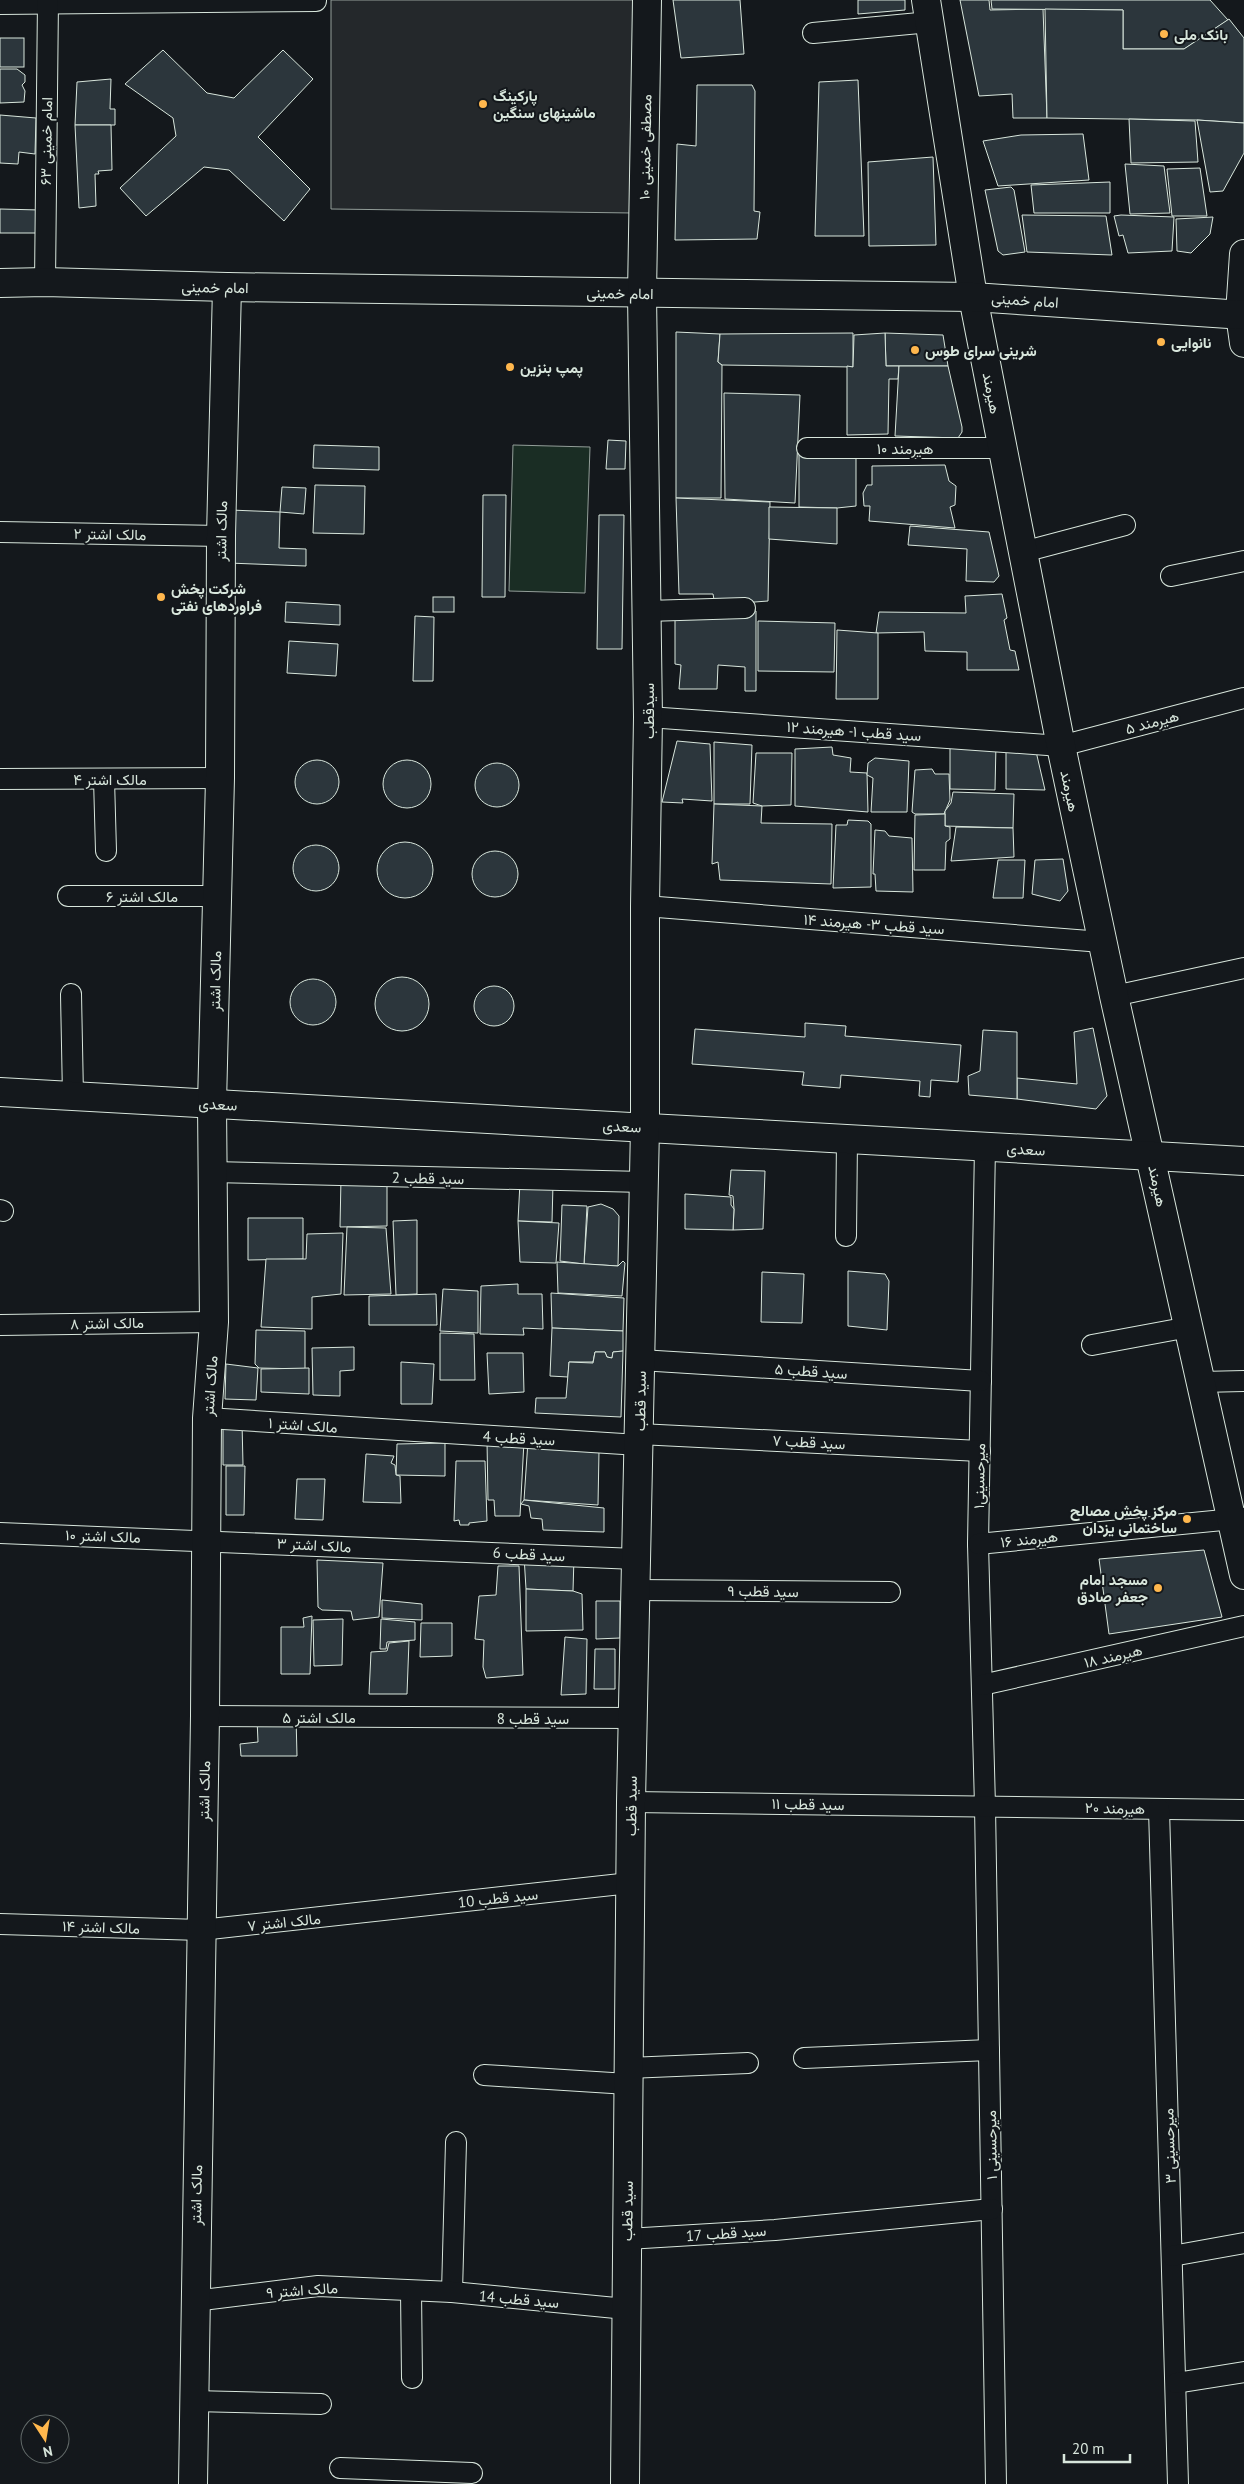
<svg xmlns="http://www.w3.org/2000/svg" width="1244" height="2484" font-family="'PT Sans',Vazirmatn,sans-serif">
<style>
.green{fill:#1a2d24;stroke:#939e99}
.parking{fill:#24282b;stroke:#939e99}
.building{fill:#2c363c;stroke:#d8e6dc}
.lines{fill:none;stroke-linecap:round;stroke-linejoin:round}
.street-casing{stroke:#d8e6dc;stroke-width:22}
.secondary-casing{stroke:#d8e6dc;stroke-width:30}
.street{stroke:#14181c;stroke-width:20}
.secondary{stroke:#14181c;stroke-width:28}
.poi-dot{fill:#ffb74d;stroke:#14181c;stroke-width:2}
.labels{text-anchor:middle;dominant-baseline:central;stroke-width:4;stroke-linejoin:round;paint-order:stroke}
.poi-label{font-size:15px;font-weight:bold;fill:#d8e6dc;stroke:#14181c;text-anchor:start}
.street-label{font-size:15px;fill:#d8e6dc;stroke:#14181c}
</style>
<rect width="100%" height="100%" fill="#14181c"/>
<polygon class="green" points="513,445 590,447 585,593 509,591"/>
<polygon class="parking" points="331,0 638,0 633,213 331,209"/>
<g class="building">
<polygon points="673,0 740,0 744,54 681,58"/>
<polygon points="858,0 905,0 905,10 858,14"/>
<polygon points="960,0 989,0 990,10 1043,9 1047,118 1013,118 1012,94 979,96"/>
<polygon points="991,0 1210,0 1228,20 1184,49 1123,49 1123,10 992,9"/>
<polygon points="1045,9 1123,10 1123,49 1184,49 1229,19 1244,38 1244,123 1197,120 1047,118"/>
<rect x="0" y="38" width="24" height="29"/>
<polygon points="163,50 207,93 234,98 283,50 313,79 258,137 310,189 284,221 229,170 204,167 146,216 120,188 176,136 173,118 125,84"/>
<polygon points="0,69 17,69 25,75 25,82 22,85 25,91 24,102 0,103"/>
<polygon points="111,79 110,109 115,109 115,125 75,125 77,82"/>
<polygon points="858,80 864,236 815,236 819,82"/>
<polygon points="697,85 752,85 755,91 754,211 760,212 757,239 675,240 677,144 696,146"/>
<polygon points="0,115 36,118 35,154 19,152 18,164 0,163"/>
<polygon points="1129,119 1195,121 1198,162 1131,163"/>
<polygon points="1197,120 1244,123 1244,153 1223,191 1210,192"/>
<polygon points="75,125 111,125 112,170 98,171 99,174 95,174 96,206 79,208"/>
<polygon points="1083,134 1089,180 998,186 983,141 1021,135"/>
<polygon points="933,157 936,245 869,246 868,162"/>
<polygon points="1125,164 1164,166 1170,213 1130,214"/>
<polygon points="1200,168 1207,216 1172,216 1167,169"/>
<polygon points="1110,182 1110,213 1034,213 1031,185"/>
<polygon points="1011,187 1014,190 1025,252 1003,255 998,251 985,190"/>
<polygon points="0,209 40,210 39,233 0,233"/>
<polygon points="1022,215 1106,216 1112,255 1027,252"/>
<polygon points="1121,215 1174,217 1172,251 1128,253 1123,235 1119,236 1114,216"/>
<polygon points="1213,217 1210,234 1191,253 1177,251 1176,219"/>
<polygon points="676,332 720,334 718,362 722,365 721,498 676,498"/>
<polygon points="853,333 853,367 722,365 718,362 720,334"/>
<polygon points="885,333 943,335 948,366 886,366"/>
<polygon points="885,333 886,366 899,366 898,379 889,379 888,434 847,435 847,366 853,367 854,335"/>
<polygon points="899,366 948,366 962,427 962,432 958,438 895,436"/>
<polygon points="724,393 800,395 795,503 725,499"/>
<polygon points="608,440 626,441 625,469 606,469"/>
<polygon points="314,445 379,447 379,470 313,468"/>
<polygon points="799,450 856,453 856,506 837,508 799,507"/>
<polygon points="945,465 949,481 956,486 955,505 950,507 955,528 869,521 870,506 864,506 863,493 867,485 872,485 872,466"/>
<polygon points="315,485 365,486 364,534 313,533"/>
<polygon points="282,487 306,488 304,514 280,512"/>
<polygon points="483,495 506,495 505,597 482,597"/>
<polygon points="676,498 770,502 768,601 715,605 713,594 679,594"/>
<polygon points="769,507 837,508 837,544 769,539"/>
<polygon points="230,510 280,512 279,548 306,549 306,566 228,563"/>
<polygon points="599,515 624,515 622,649 597,649"/>
<polygon points="910,526 989,532 999,576 994,582 966,581 967,549 908,545"/>
<polygon points="1002,594 1007,618 1004,620 1010,650 1015,651 1019,670 967,670 967,652 925,651 924,632 876,633 879,612 966,613 965,596"/>
<rect x="433" y="597" width="21" height="15"/>
<polygon points="286,602 340,605 340,625 285,622"/>
<polygon points="756,611 756,691 745,691 745,667 718,665 717,689 679,689 681,665 675,664 675,613"/>
<polygon points="415,616 434,617 433,681 413,681"/>
<polygon points="758,621 835,623 834,672 758,671"/>
<polygon points="837,630 878,633 878,699 836,699"/>
<polygon points="289,641 338,644 336,676 287,673"/>
<polygon points="677,741 710,744 712,801 682,799 683,803 662,802"/>
<polygon points="714,742 752,745 750,804 714,804"/>
<polygon points="950,742 996,744 995,790 950,789"/>
<polygon points="1006,745 1035,747 1045,790 1006,789"/>
<polygon points="832,747 833,755 851,758 850,772 867,773 868,812 795,806 795,749"/>
<polygon points="756,753 792,753 791,805 762,806 753,803"/>
<polygon points="875,758 909,761 907,812 871,812 873,778 867,775 868,763"/>
<circle cx="407" cy="784" r="24"/>
<circle cx="317" cy="782" r="22"/>
<circle cx="497" cy="785" r="22"/>
<polygon points="932,769 935,774 949,774 950,800 944,814 915,814 912,812 915,770"/>
<polygon points="953,792 1014,794 1013,828 945,826 945,811 951,803"/>
<polygon points="714,804 762,806 761,823 832,824 831,884 720,880 718,862 712,864"/>
<polygon points="945,814 945,826 950,827 950,839 946,842 945,870 914,870 915,815"/>
<polygon points="848,820 868,821 871,824 871,887 833,888 836,825 847,825"/>
<polygon points="956,827 1013,828 1014,857 951,861"/>
<polygon points="875,830 885,831 889,836 912,838 913,892 876,891 875,874 873,874"/>
<circle cx="405" cy="870" r="28"/>
<circle cx="316" cy="868" r="23"/>
<circle cx="495" cy="874" r="23"/>
<polygon points="1063,859 1068,891 1060,901 1032,894 1035,860"/>
<polygon points="998,860 1025,860 1023,898 993,898"/>
<circle cx="402" cy="1004" r="27"/>
<circle cx="313" cy="1002" r="23"/>
<circle cx="494" cy="1006" r="20"/>
<polygon points="805,1023 846,1026 845,1036 961,1045 958,1082 931,1080 930,1097 919,1096 920,1081 841,1075 840,1088 802,1085 804,1072 692,1064 695,1029 805,1037"/>
<polygon points="1093,1028 1107,1096 1096,1109 1017,1099 1017,1078 1077,1084 1074,1032"/>
<polygon points="983,1030 1017,1032 1017,1099 969,1095 968,1076 980,1071"/>
<polygon points="731,1170 765,1171 763,1229 733,1230 734,1209 733,1196 729,1195"/>
<polygon points="341,1178 387,1180 387,1226 340,1227"/>
<polygon points="520,1182 553,1184 552,1222 518,1221"/>
<polygon points="685,1194 731,1197 731,1205 734,1209 733,1230 685,1229"/>
<polygon points="601,1204 613,1209 619,1216 618,1266 584,1264 588,1207"/>
<polygon points="562,1205 587,1206 584,1264 560,1261"/>
<polygon points="248,1218 303,1218 303,1259 248,1260"/>
<polygon points="417,1220 417,1294 396,1295 393,1221"/>
<polygon points="518,1221 559,1223 556,1263 520,1262"/>
<polygon points="347,1227 386,1228 391,1294 344,1295"/>
<polygon points="343,1233 341,1294 312,1297 312,1329 261,1327 266,1259 306,1259 307,1234"/>
<polygon points="623,1261 625,1263 622,1296 558,1293 557,1262 618,1266"/>
<polygon points="848,1271 885,1274 889,1281 887,1330 848,1326"/>
<polygon points="762,1272 804,1274 802,1323 761,1322"/>
<polygon points="518,1284 518,1294 542,1294 543,1329 523,1328 524,1335 480,1334 481,1286"/>
<polygon points="443,1289 478,1291 478,1333 440,1331"/>
<polygon points="551,1293 624,1298 623,1331 552,1328"/>
<polygon points="436,1294 437,1325 369,1325 369,1296"/>
<polygon points="552,1328 623,1331 623,1351 613,1352 612,1358 607,1357 605,1352 595,1352 593,1362 569,1362 568,1377 550,1376"/>
<polygon points="256,1330 305,1331 305,1369 259,1368 255,1364"/>
<polygon points="440,1333 474,1334 475,1380 440,1380"/>
<polygon points="354,1347 354,1370 340,1371 340,1396 313,1395 312,1348"/>
<polygon points="623,1351 621,1417 535,1413 536,1398 566,1398 569,1362 593,1363 595,1352 605,1352 607,1357 612,1358 613,1352"/>
<polygon points="487,1353 523,1353 524,1392 489,1394"/>
<polygon points="401,1362 434,1364 432,1404 401,1404"/>
<polygon points="226,1364 258,1368 256,1400 225,1399"/>
<polygon points="309,1368 309,1394 261,1392 261,1369"/>
<polygon points="223,1421 242,1422 243,1465 223,1465"/>
<polygon points="487,1441 524,1441 520,1516 495,1516 494,1500 488,1500"/>
<polygon points="528,1441 599,1451 598,1505 524,1500"/>
<polygon points="445,1443 445,1476 396,1475 397,1444"/>
<polygon points="366,1454 394,1456 391,1463 395,1465 396,1475 400,1476 401,1503 363,1502"/>
<polygon points="456,1461 485,1461 487,1521 469,1523 469,1525 460,1525 459,1520 454,1521"/>
<polygon points="226,1466 245,1466 244,1515 226,1515"/>
<polygon points="297,1479 325,1479 323,1520 295,1519"/>
<polygon points="524,1500 604,1508 604,1532 543,1530 542,1519 531,1518 529,1506 521,1504"/>
<polygon points="1204,1550 1222,1617 1109,1634 1099,1559"/>
<polygon points="524,1556 574,1557 573,1591 526,1589"/>
<polygon points="317,1560 383,1563 379,1617 353,1620 351,1611 322,1610 318,1607"/>
<polygon points="498,1566 519,1566 523,1675 486,1678 483,1667 484,1640 475,1639 479,1596 496,1595"/>
<polygon points="526,1589 573,1591 582,1594 583,1630 526,1631"/>
<polygon points="382,1600 422,1604 422,1620 382,1618"/>
<polygon points="596,1601 620,1601 620,1638 596,1639"/>
<polygon points="312,1616 310,1674 281,1674 281,1627 304,1627 303,1618"/>
<polygon points="343,1619 342,1665 314,1666 313,1620"/>
<polygon points="381,1619 415,1622 415,1640 387,1642 386,1649 380,1649"/>
<polygon points="421,1623 452,1623 452,1656 420,1657"/>
<polygon points="565,1637 587,1639 586,1694 561,1695"/>
<polygon points="409,1641 407,1694 369,1694 371,1652 387,1651 389,1643"/>
<polygon points="595,1649 615,1649 615,1689 594,1689"/>
<polygon points="296,1716 297,1756 241,1756 240,1744 258,1742 257,1719"/>
</g>
<g class="lines">
<defs>
<g id="street">
<polyline points="0,4 316,1"/>
<polyline points="813,33 930,22"/>
<polyline points="45,282 48,0"/>
<polyline points="807,448 1003,448"/>
<polyline points="0,532 221,536"/>
<polyline points="1023,552 1125,525"/>
<polyline points="1171,576 1244,561"/>
<polyline points="647,611 745,608"/>
<polyline points="648,717 1061,746 1244,698"/>
<polyline points="0,779 220,778"/>
<polyline points="104,779 106,851"/>
<polyline points="68,896 217,896"/>
<polyline points="645,906 1102,942"/>
<polyline points="71,994 73,1096"/>
<polyline points="1114,996 1244,968"/>
<polyline points="985,1146 978,1544 985,1806 996,2484"/>
<polyline points="212,1172 644,1182"/>
<polyline points="0,1210 3,1211"/>
<polyline points="846,1236 847,1139"/>
<polyline points="0,1325 214,1322"/>
<polyline points="1092,1345 1189,1327"/>
<polyline points="640,1360 981,1381"/>
<polyline points="1201,1382 1244,1381"/>
<polyline points="207,1418 639,1445"/>
<polyline points="639,1434 980,1451"/>
<polyline points="0,1533 636,1559"/>
<polyline points="978,1544 1244,1518"/>
<polyline points="635,1590 890,1592"/>
<polyline points="982,1685 1244,1626"/>
<polyline points="205,1716 633,1718"/>
<polyline points="631,1802 1244,1810"/>
<polyline points="1159,1809 1178,2484"/>
<polyline points="0,1924 201,1930 630,1883"/>
<polyline points="804,2058 989,2050"/>
<polyline points="628,2068 748,2063"/>
<polyline points="484,2075 628,2084"/>
<polyline points="627,2239 775,2230 992,2209"/>
<polyline points="1172,2256 1244,2243"/>
<polyline points="411,2291 412,2378"/>
<polyline points="452,2292 456,2142"/>
<polyline points="194,2301 318,2286 452,2292 626,2309"/>
<polyline points="1176,2383 1244,2372"/>
<polyline points="193,2401 321,2404"/>
<polyline points="340,2468 472,2473"/>
</g>
<g id="secondary">
<polyline points="926,0 973,297 1061,746 1114,996 1244,1575"/>
<polyline points="1244,254 1240,314 1244,343"/>
<polyline points="0,283 45,282 227,287 973,297 1244,315"/>
<polyline points="0,1092 1244,1161"/>
<polyline points="193,2484 205,1716 207,1418 214,1322 212,1104 220,778 221,536 227,287"/>
<polyline points="625,2484 631,1802 645,1127 645,906 648,717 642,294 647,0"/>
</g>
</defs>
<use href="#street" class="street-casing"/>
<use href="#secondary" class="secondary-casing"/>
<use href="#street" class="street"/>
<use href="#secondary" class="secondary"/>
</g>
<g class="poi-dot">
<circle cx="1164" cy="34" r="5"/>
<circle cx="483" cy="104" r="5"/>
<circle cx="1161" cy="342" r="5"/>
<circle cx="915" cy="350" r="5"/>
<circle cx="510" cy="367" r="5"/>
<circle cx="161" cy="597" r="5"/>
<circle cx="1187" cy="1519" r="5"/>
<circle cx="1158" cy="1588" r="5"/>
</g>
<g class="labels">
<g class="poi-label">
<text x="1174" y="34">بانک ملی</text>
<text x="493" y="95">پارکینگ<tspan x="493" dy="17">ماشینهای سنگین</tspan></text>
<text x="1171" y="342">نانوایی</text>
<text x="925" y="350">شرینی سرای طوس</text>
<text x="520" y="367">پمپ بنزین</text>
<text x="171" y="588">شرکت پخش<tspan x="171" dy="17">فراوردهای نفتی</tspan></text>
<text x="1177" y="1510" text-anchor="end">مرکز پخش مصالح<tspan x="1177" dy="17">ساختمانی یزدان</tspan></text>
<text x="1148" y="1579" text-anchor="end">مسجد امام<tspan x="1148" dy="17">جعفر صادق</tspan></text>
</g>
<g class="street-label">
<text transform="translate(46 141) rotate(-89)">امام خمینی ۶۳</text>
<text transform="translate(645 147) rotate(-89)">مصطفی خمینی ۱۰</text>
<text transform="translate(215 287) rotate(1)">امام خمینی</text>
<text transform="translate(620 293) rotate(1)">امام خمینی</text>
<text transform="translate(1025 300) rotate(4)">امام خمینی</text>
<text transform="translate(992 393) rotate(79)">هیرمند</text>
<text x="905" y="448">هیرمند ۱۰</text>
<text transform="translate(221 531) rotate(-89)">مالک اشتر</text>
<text transform="translate(110 534) rotate(1)">مالک اشتر ۲</text>
<text transform="translate(648 711) rotate(-90)">سیدقطب</text>
<text transform="translate(1152 722) rotate(-15)">هیرمند ۵</text>
<text transform="translate(854 731) rotate(4)">سید قطب ۱- هیرمند ۱۲</text>
<text x="110" y="779">مالک اشتر ۴</text>
<text transform="translate(1070 791) rotate(78)">هیرمند</text>
<text x="142" y="896">مالک اشتر ۶</text>
<text transform="translate(874 924) rotate(4)">سید قطب ۳- هیرمند ۱۴</text>
<text transform="translate(215 981) rotate(-89)">مالک اشتر</text>
<text transform="translate(218 1104) rotate(3)">سعدی</text>
<text transform="translate(622 1126) rotate(3)">سعدی</text>
<text transform="translate(1026 1149) rotate(3)">سعدی</text>
<text transform="translate(428 1178) rotate(1)">سید قطب 2</text>
<text transform="translate(1158 1186) rotate(78)">هیرمند</text>
<text transform="translate(107 1323) rotate(-1)">مالک اشتر ۸</text>
<text transform="translate(811 1371) rotate(4)">سید قطب ۵</text>
<text transform="translate(210 1386) rotate(-86)">مالک اشتر</text>
<text transform="translate(640 1401) rotate(-89)">سید قطب</text>
<text transform="translate(303 1425) rotate(4)">مالک اشتر ۱</text>
<text transform="translate(519 1438) rotate(3)">سید قطب 4</text>
<text transform="translate(809 1442) rotate(3)">سید قطب ۷</text>
<text transform="translate(979 1476) rotate(-89)">میرحسینی۱</text>
<text transform="translate(103 1536) rotate(2)">مالک اشتر ۱۰</text>
<text transform="translate(1029 1539) rotate(-6)">هیرمند ۱۶</text>
<text transform="translate(314 1545) rotate(3)">مالک اشتر ۳</text>
<text transform="translate(529 1554) rotate(3)">سید قطب 6</text>
<text transform="translate(763 1591) rotate(1)">سید قطب ۹</text>
<text transform="translate(1113 1656) rotate(-13)">هیرمند ۱۸</text>
<text x="319" y="1717">مالک اشتر ۵</text>
<text x="533" y="1718">سید قطب 8</text>
<text transform="translate(204 1791) rotate(-89)">مالک اشتر</text>
<text transform="translate(808 1804) rotate(1)">سید قطب ۱۱</text>
<text transform="translate(631 1806) rotate(-89)">سید قطب</text>
<text transform="translate(1115 1808) rotate(1)">هیرمند ۲۰</text>
<text transform="translate(498 1898) rotate(-6)">سید قطب 10</text>
<text transform="translate(284 1922) rotate(-6)">مالک اشتر ۷</text>
<text transform="translate(101 1927) rotate(2)">مالک اشتر ۱۴</text>
<text transform="translate(991 2145) rotate(-91)">میرحسینی ۱</text>
<text transform="translate(1169 2146) rotate(-92)">میرحسینی ۳</text>
<text transform="translate(196 2195) rotate(-89)">مالک اشتر</text>
<text transform="translate(627 2211) rotate(-89)">سید قطب</text>
<text transform="translate(726 2233) rotate(-4)">سید قطب 17</text>
<text transform="translate(302 2290) rotate(-4)">مالک اشتر ۹</text>
<text transform="translate(519 2299) rotate(5)">سید قطب 14</text>
</g>
</g>
<g transform="translate(45 2439) rotate(168)"><circle r="24" fill="#14181c" stroke="#626a69"/>
<path d="M0-4L9 19L0 12L-9 19Z" fill="#ffb74d"/>
<text y="-8" font-size="14" font-weight="bold" text-anchor="middle" fill="#d8e6dc">N</text>
</g>
<path d="M1064 2454v8h66v-8" fill="none" stroke="#d8e6dc" stroke-width="2.5"/>
<text x="1072" y="2454" font-size="15" fill="#d8e6dc" stroke="#14181c" stroke-width="4" paint-order="stroke">20 m</text>
</svg>
